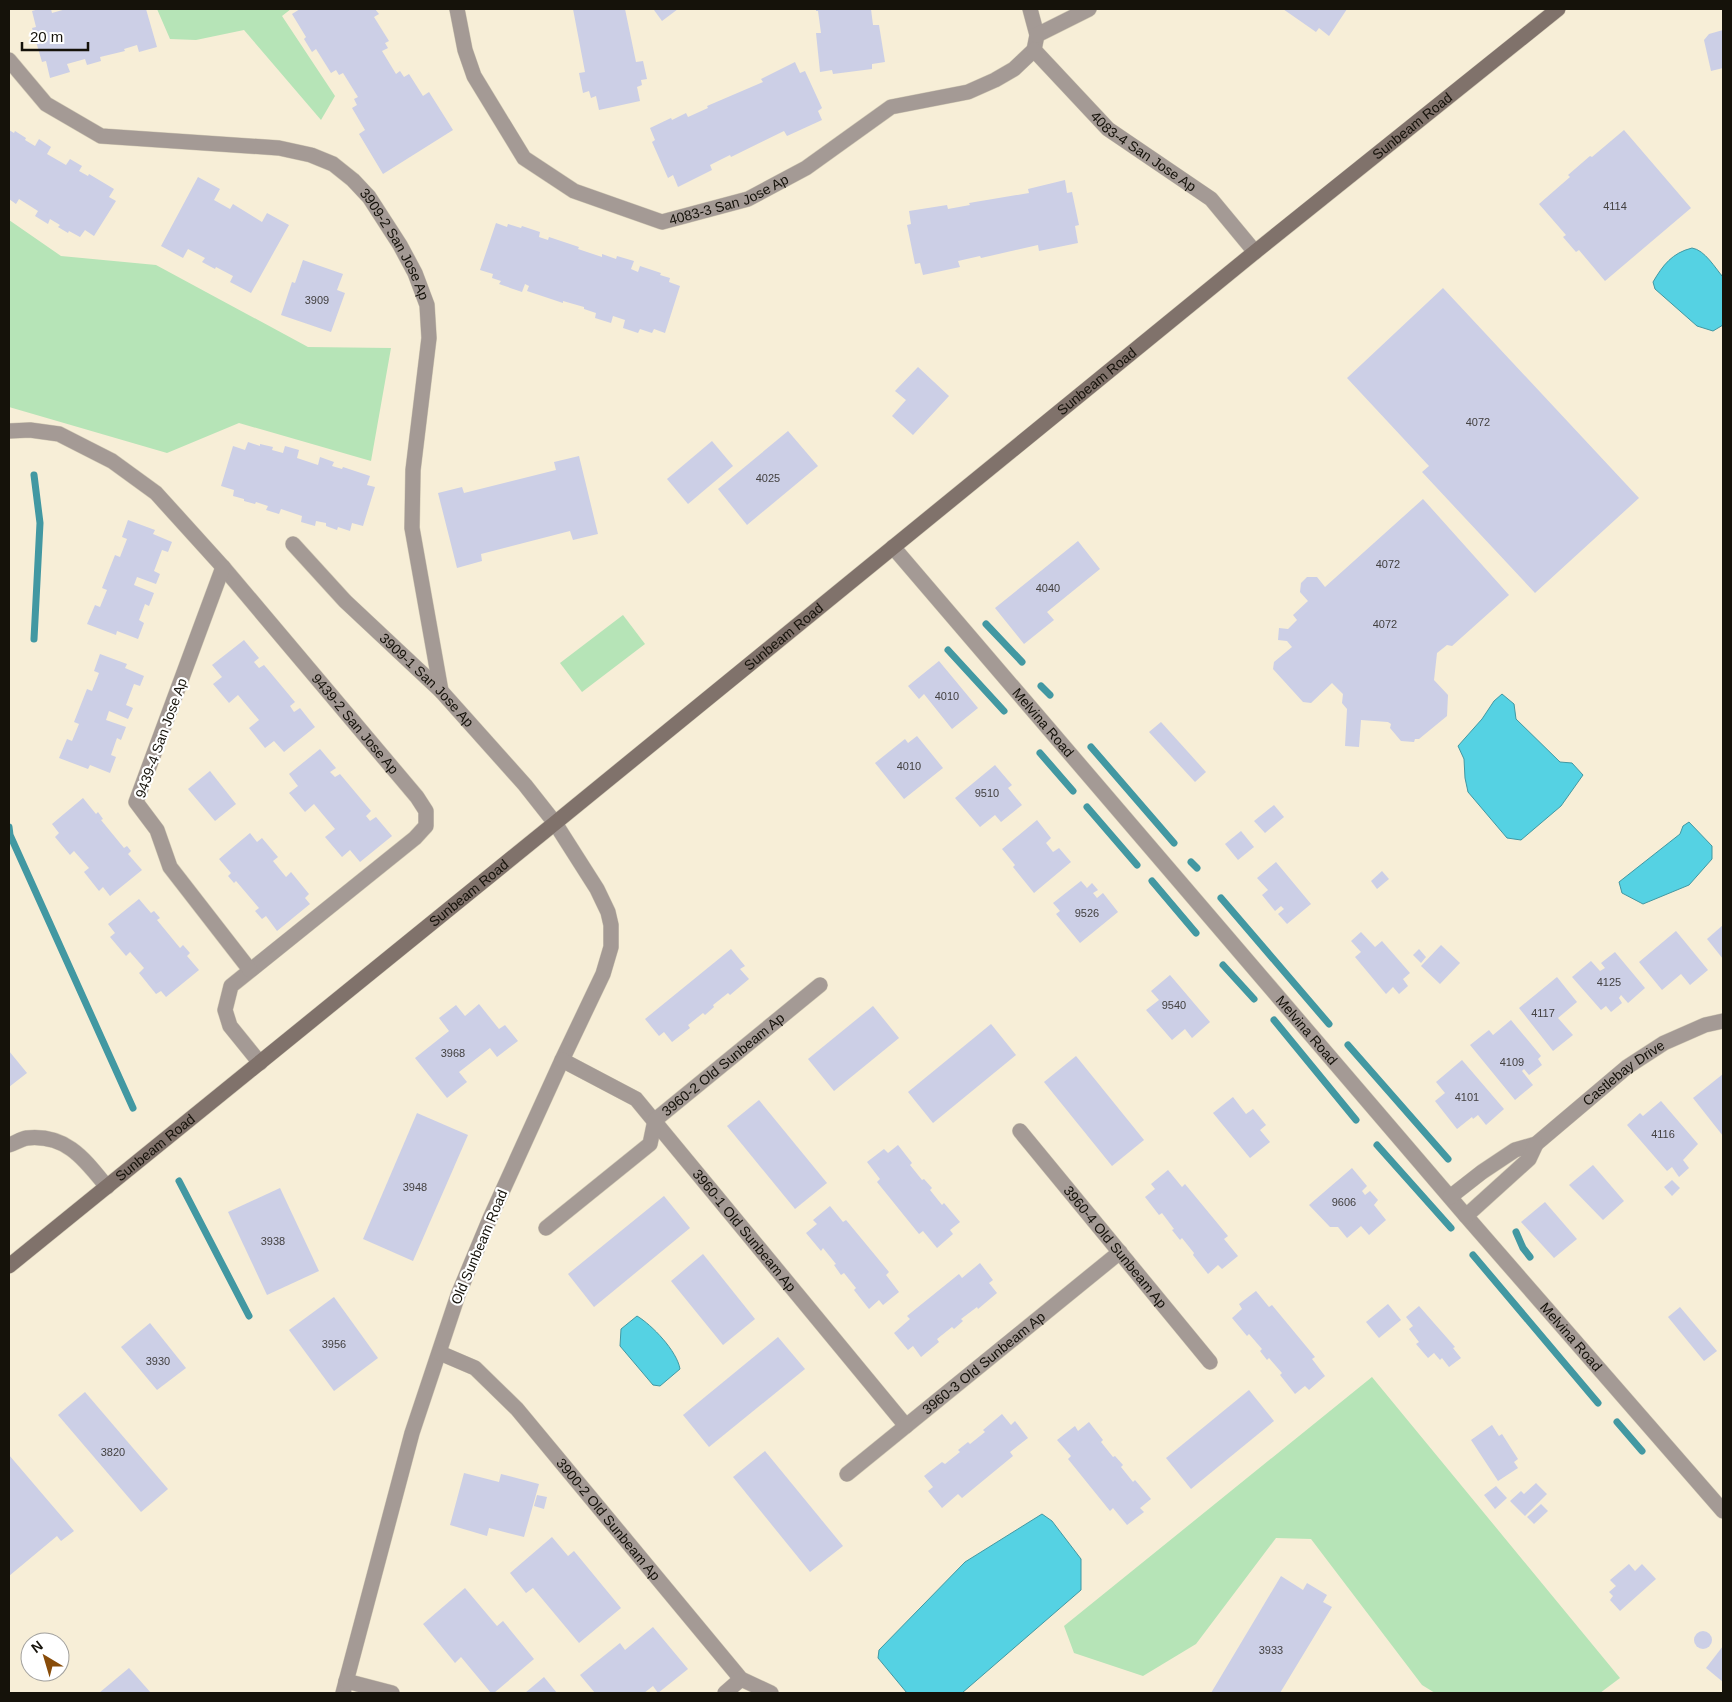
<svg xmlns="http://www.w3.org/2000/svg" width="1732" height="1702" font-family="Arial,sans-serif">
<style>
.green{fill:#b6e4b7}
.water{fill:#55d2e3;stroke:#4298a2}
.lines{fill:none;stroke-linecap:round;stroke-linejoin:round}
.stream{stroke:#4298a2;stroke-width:7}
.building{fill:#cccfe6}
.street-casing{stroke:#d3cbb6;stroke-width:16}
.secondary-casing{stroke:#d3cbb6;stroke-width:16}
.street{stroke:#a49a95;stroke-width:15}
.secondary{stroke:#80726b;stroke-width:15}
.labels{text-anchor:middle;dominant-baseline:central;stroke-width:4.5;stroke-linejoin:round;paint-order:stroke}
.number-label{font-size:11px;fill:#434141}
.street-label{font-size:14px;fill:#15120a;stroke:#fff}
</style>
<rect width="100%" height="100%" fill="#f7eed7"/>
<g class="green">
<polygon points="157,9 291,9 282,16 335,96 321,120 244,30 196,40 170,39"/>
<polygon points="9,220 61,256 156,265 308,347 391,348 371,461 239,423 167,453 9,407"/>
<polygon points="623,615 645,644 582,692 560,663"/>
<polygon points="1372,1377 1620,1678 1600,1693 1435,1693 1422,1685 1311,1539 1276,1538 1196,1644 1143,1676 1074,1653 1064,1626"/>
</g>
<g class="water">
<path d="M1692 248C1705 250 1715 268 1723 277V325L1713 331 1697 326 1655 289 1653 282C1663 265 1672 253 1692 248Z"/>
<polygon points="1502,694 1514,704 1516,719 1560,762 1572,763 1583,775 1561,806 1521,840 1507,838 1468,792 1465,778 1464,759 1458,746 1482,719 1494,701"/>
<polygon points="1689,822 1712,846 1712,859 1689,885 1643,904 1622,893 1619,882 1680,834 1683,826"/>
<path d="M637 1316C652 1325 677 1351 680 1369L660 1386 653 1385 620 1346 621 1329Z"/>
<polygon points="1042,1514 1052,1521 1081,1559 1081,1590 962,1693 907,1693 878,1658 879,1650 965,1562"/>
</g>
<g class="lines">
<g class="stream">
<polyline points="986,624 1022,662"/>
<polyline points="34,639 40,523 34,475"/>
<polyline points="948,650 1004,711"/>
<polyline points="1041,686 1050,695"/>
<polyline points="1091,747 1174,843"/>
<polyline points="1040,753 1073,791"/>
<polyline points="1087,807 1137,865"/>
<polyline points="9,827 10,835 133,1108"/>
<polyline points="1191,862 1197,868"/>
<polyline points="1152,881 1196,933"/>
<polyline points="1221,898 1329,1024"/>
<polyline points="1223,965 1254,999"/>
<polyline points="1274,1020 1356,1120"/>
<polyline points="1348,1045 1448,1159"/>
<polyline points="1377,1145 1451,1228"/>
<polyline points="179,1181 249,1316"/>
<polyline points="1516,1232 1523,1248 1530,1257"/>
<polyline points="1473,1255 1598,1403"/>
<polyline points="1617,1422 1642,1451"/>
</g>
</g>
<g class="building">
<polygon points="39,9 51,9 52,13 66,9 146,9 157,47 139,52 137,45 124,49 125,51 100,57 101,61 87,65 85,59 67,64 70,72 50,78 46,61 42,62 32,28 36,27 32,11"/>
<polygon points="300,9 375,9 379,14 374,17 389,41 385,43 388,48 382,51 396,74 400,71 404,77 409,74 423,96 429,92 453,130 383,174 359,134 365,130 352,108 357,105 354,99 358,97 343,73 339,75 336,70 331,73 316,49 312,52 304,39 306,37 292,14"/>
<polygon points="573,9 625,9 636,62 643,61 647,79 641,80 642,85 637,87 640,101 599,110 596,96 591,98 589,91 583,93 579,73 585,72"/>
<polygon points="656,9 678,9 662,21 654,10"/>
<polygon points="816,9 871,9 873,25 879,25 885,62 872,64 872,69 833,74 832,70 820,72 816,33 821,33 818,11 816,11"/>
<polygon points="1283,9 1347,9 1329,36 1319,28 1316,32"/>
<polygon points="1723,30 1723,68 1711,71 1704,40 1709,34"/>
<polygon points="795,62 800,73 805,71 822,108 818,111 822,120 787,136 784,131 731,157 730,155 710,165 712,170 678,187 673,175 668,178 652,142 655,140 650,128 671,118 672,120 686,113 688,117 708,108 707,106 763,82 761,79"/>
<polygon points="9,130 14,133 15,131 26,138 25,140 35,146 39,139 51,147 47,154 66,165 70,159 82,166 79,171 88,176 89,174 114,189 109,197 116,201 94,236 85,230 80,237 69,231 68,233 58,227 60,225 50,219 48,224 35,216 38,211 19,199 16,204 9,199"/>
<polygon points="1624,130 1691,208 1605,281 1579,250 1576,252 1563,237 1566,235 1539,204 1570,177 1568,175 1590,156 1592,157"/>
<polygon points="198,177 220,189 214,200 230,209 233,204 262,222 267,213 289,225 251,293 230,282 233,276 216,267 215,269 202,262 205,258 188,249 183,258 161,246"/>
<polygon points="1065,180 1067,193 1072,192 1079,225 1075,226 1078,243 1039,251 1038,245 981,258 980,256 958,261 960,267 923,275 920,263 915,264 907,225 911,224 909,211 947,205 948,209 970,205 969,203 1029,193 1028,189"/>
<polygon points="496,223 507,227 508,224 521,228 522,226 540,232 539,237 548,240 549,237 579,247 578,249 602,257 602,254 616,259 617,256 634,261 631,269 638,272 640,266 661,273 660,275 670,278 669,282 680,286 665,333 654,329 652,333 640,329 638,333 623,328 625,320 613,316 611,323 595,318 596,313 584,309 584,307 563,301 563,303 527,291 529,286 525,284 522,292 499,284 501,281 492,278 493,274 480,270"/>
<polygon points="303,260 343,274 337,290 345,293 331,332 281,315 292,282 295,283"/>
<polygon points="1443,288 1639,498 1535,593 1422,472 1429,466 1347,378"/>
<polygon points="918,367 949,396 913,435 892,416 906,400 895,391"/>
<polygon points="788,431 818,466 747,525 718,489"/>
<polygon points="712,441 733,466 688,504 667,479"/>
<polygon points="248,442 260,446 260,444 273,447 272,450 283,453 285,446 299,450 297,458 318,465 320,457 334,462 332,466 342,469 343,467 370,476 367,485 375,487 363,526 352,523 350,531 338,527 337,530 326,526 326,523 316,521 315,526 301,522 302,516 281,509 279,514 266,510 268,506 256,502 255,504 244,501 244,499 233,496 234,490 221,486 233,446 245,450"/>
<polygon points="579,456 598,534 573,540 570,531 481,554 482,561 457,568 438,493 462,487 464,493 556,470 554,462"/>
<polygon points="1423,499 1509,595 1452,646 1447,645 1437,653 1434,680 1448,695 1447,716 1419,739 1415,739 1414,742 1401,741 1390,728 1391,724 1388,722 1361,720 1359,747 1345,746 1347,709 1342,703 1343,694 1332,683 1311,703 1303,702 1273,669 1274,662 1292,647 1287,641 1278,640 1279,628 1288,629 1297,620 1293,615 1308,601 1300,592 1301,583 1307,577 1317,577 1325,587"/>
<polygon points="128,520 155,530 153,534 172,542 168,552 162,550 154,571 160,574 156,584 137,577 134,585 154,593 149,606 145,604 139,620 144,623 138,639 117,631 116,635 87,624 95,605 100,607 107,590 102,588 115,555 120,557 127,539 122,537"/>
<polygon points="1078,541 1100,569 1047,612 1054,620 1024,644 995,608"/>
<polygon points="244,640 259,658 254,662 259,668 264,665 295,702 290,706 294,712 300,708 315,727 284,752 274,741 265,748 249,728 259,720 238,695 229,703 213,684 222,677 212,665"/>
<polygon points="100,654 127,664 125,668 144,676 140,686 134,684 126,705 133,708 128,719 109,711 106,720 126,727 121,740 117,738 111,755 116,757 110,773 90,765 88,769 59,758 67,739 72,741 79,724 74,722 87,689 92,691 99,673 94,671"/>
<polygon points="939,661 978,708 952,729 924,694 919,699 908,686"/>
<polygon points="1161,722 1206,772 1195,782 1149,732"/>
<polygon points="917,736 943,768 904,799 875,763 905,739 908,743"/>
<polygon points="320,749 336,768 330,772 335,777 340,774 371,811 366,816 370,821 376,817 392,836 360,862 350,850 342,857 325,837 335,829 314,804 305,812 289,793 298,786 289,774"/>
<polygon points="995,765 1012,785 1008,788 1022,805 1001,822 995,815 980,827 955,798"/>
<polygon points="210,771 236,804 215,821 188,789"/>
<polygon points="83,798 96,814 98,812 103,819 101,820 124,848 127,846 131,851 128,854 142,870 110,896 103,887 99,891 84,872 89,868 74,851 70,855 55,837 59,833 52,824"/>
<polygon points="1274,805 1284,817 1265,833 1254,821"/>
<polygon points="1037,820 1051,838 1046,843 1053,852 1059,848 1071,862 1034,893 1013,867 1015,865 1002,849"/>
<polygon points="1241,831 1254,847 1238,860 1225,844"/>
<polygon points="250,833 257,842 262,838 278,857 273,861 286,877 291,872 309,894 305,898 310,904 277,931 266,916 262,919 255,911 259,908 236,881 234,883 228,876 231,873 219,859"/>
<polygon points="1276,862 1311,904 1287,924 1278,914 1284,909 1281,906 1275,911 1262,895 1268,890 1257,878"/>
<polygon points="1382,871 1389,879 1377,889 1371,881"/>
<polygon points="1081,881 1087,888 1092,883 1098,890 1093,893 1097,898 1103,893 1118,912 1080,943 1056,914 1060,911 1053,903"/>
<polygon points="139,899 151,913 154,911 160,918 157,920 180,948 183,945 190,953 187,956 199,970 166,997 161,991 156,994 139,973 144,968 130,952 126,956 110,937 115,933 108,924"/>
<polygon points="1723,925 1723,959 1707,939"/>
<polygon points="1676,931 1708,970 1690,985 1681,974 1662,990 1639,962"/>
<polygon points="1361,932 1375,947 1382,941 1410,973 1403,979 1408,986 1399,994 1393,987 1386,994 1355,957 1361,952 1351,941"/>
<polygon points="1441,945 1460,963 1440,984 1421,966"/>
<polygon points="731,949 745,966 740,969 749,979 730,995 728,993 713,1005 714,1007 705,1015 703,1013 688,1025 690,1028 672,1042 664,1032 659,1036 645,1019"/>
<polygon points="1419,949 1426,957 1421,963 1413,955"/>
<polygon points="1615,952 1645,988 1628,1003 1621,995 1619,998 1622,1003 1611,1012 1606,1006 1601,1010 1572,977 1591,961 1600,971 1605,968 1601,963"/>
<polygon points="1170,975 1210,1022 1192,1038 1185,1029 1172,1040 1146,1010 1159,1000 1151,991"/>
<polygon points="1557,977 1577,1002 1558,1018 1573,1035 1553,1051 1519,1008"/>
<polygon points="479,1004 499,1029 505,1025 518,1041 497,1057 490,1048 459,1072 467,1082 447,1098 415,1058 449,1031 439,1018 456,1005 465,1016"/>
<polygon points="873,1006 899,1038 834,1091 808,1059"/>
<polygon points="1511,1020 1541,1056 1538,1059 1542,1065 1529,1075 1524,1069 1522,1071 1533,1085 1515,1100 1470,1045 1489,1030 1493,1035"/>
<polygon points="991,1024 1016,1055 933,1123 908,1092"/>
<polygon points="9,1051 27,1073 9,1087"/>
<polygon points="1076,1056 1144,1140 1112,1166 1044,1082"/>
<polygon points="1462,1060 1504,1109 1486,1125 1478,1115 1473,1119 1472,1117 1457,1129 1435,1101 1445,1093 1436,1082"/>
<polygon points="1723,1074 1723,1136 1693,1098"/>
<polygon points="1233,1097 1246,1114 1253,1109 1266,1125 1260,1130 1270,1142 1250,1158 1213,1113"/>
<polygon points="759,1100 827,1183 795,1209 727,1126"/>
<polygon points="1661,1101 1698,1144 1683,1160 1689,1168 1679,1177 1672,1167 1667,1171 1627,1125 1640,1113 1643,1116"/>
<polygon points="417,1113 468,1135 413,1261 363,1239"/>
<polygon points="898,1145 912,1163 910,1165 922,1180 924,1179 932,1188 930,1190 942,1205 944,1203 960,1222 950,1230 953,1234 937,1248 923,1231 919,1234 877,1182 880,1179 867,1162 884,1149 888,1153"/>
<polygon points="1593,1165 1624,1201 1603,1220 1569,1185"/>
<polygon points="1352,1168 1367,1186 1362,1191 1365,1195 1370,1191 1378,1200 1374,1205 1386,1220 1369,1235 1361,1226 1347,1238 1338,1227 1330,1227 1309,1205"/>
<polygon points="1168,1170 1182,1187 1185,1184 1228,1236 1224,1239 1238,1256 1222,1269 1218,1265 1208,1274 1193,1255 1194,1253 1182,1238 1180,1240 1172,1230 1174,1229 1162,1213 1159,1215 1145,1197 1155,1189 1151,1184"/>
<polygon points="1672,1180 1680,1188 1672,1196 1664,1187"/>
<polygon points="280,1188 319,1271 267,1295 228,1212"/>
<polygon points="664,1196 690,1228 594,1307 568,1274"/>
<polygon points="1545,1202 1577,1239 1554,1258 1521,1222"/>
<polygon points="830,1206 843,1222 846,1220 889,1272 886,1275 899,1292 883,1305 879,1300 869,1309 854,1290 856,1288 844,1273 841,1275 834,1265 836,1264 823,1248 821,1251 806,1233 817,1224 813,1220"/>
<polygon points="703,1254 755,1319 723,1345 671,1281"/>
<polygon points="980,1263 993,1280 989,1283 997,1293 978,1309 977,1307 961,1319 963,1321 954,1329 952,1327 937,1339 939,1342 921,1357 913,1346 908,1350 894,1333 910,1319 907,1316 959,1274 962,1278"/>
<polygon points="1256,1291 1269,1307 1272,1305 1315,1357 1312,1359 1325,1376 1309,1390 1305,1386 1295,1394 1280,1375 1282,1373 1269,1358 1267,1360 1260,1351 1262,1349 1249,1334 1247,1336 1232,1318 1242,1309 1239,1304"/>
<polygon points="334,1297 378,1358 334,1391 289,1330"/>
<polygon points="1388,1304 1401,1320 1379,1338 1366,1322"/>
<polygon points="1419,1306 1455,1347 1453,1348 1461,1358 1449,1367 1442,1358 1440,1360 1434,1353 1428,1358 1416,1344 1419,1342 1409,1329 1413,1326 1406,1317"/>
<polygon points="1680,1307 1717,1351 1704,1361 1668,1317"/>
<polygon points="150,1323 186,1368 157,1390 121,1347"/>
<polygon points="778,1337 805,1369 709,1447 683,1415"/>
<polygon points="1249,1390 1274,1421 1191,1489 1166,1458"/>
<polygon points="85,1392 168,1489 141,1512 58,1415"/>
<polygon points="1002,1414 1011,1425 1015,1421 1028,1438 1010,1452 1013,1456 962,1498 958,1494 942,1508 928,1491 933,1487 924,1476 942,1462 945,1464 960,1452 958,1450 968,1442 970,1444 985,1432 983,1430"/>
<polygon points="1089,1422 1103,1440 1101,1442 1113,1457 1115,1456 1123,1465 1121,1467 1133,1482 1135,1480 1151,1499 1140,1508 1144,1512 1127,1525 1113,1508 1110,1511 1068,1459 1071,1456 1057,1440 1075,1426 1078,1431"/>
<polygon points="1492,1425 1499,1436 1502,1434 1518,1459 1514,1462 1518,1468 1498,1481 1471,1440"/>
<polygon points="765,1451 843,1546 810,1572 733,1477"/>
<polygon points="9,1455 74,1531 61,1541 57,1536 9,1576"/>
<polygon points="464,1473 499,1482 501,1474 539,1484 524,1537 489,1528 487,1536 450,1525"/>
<polygon points="1536,1483 1547,1494 1525,1516 1510,1501 1521,1491 1524,1494"/>
<polygon points="1496,1486 1507,1498 1495,1509 1484,1495"/>
<polygon points="537,1495 547,1497 544,1509 534,1506"/>
<polygon points="1541,1504 1548,1511 1534,1524 1527,1517"/>
<polygon points="552,1537 568,1556 574,1551 621,1608 579,1643 533,1588 526,1593 510,1573"/>
<polygon points="1629,1564 1635,1571 1642,1564 1656,1579 1620,1611 1610,1600 1613,1596 1609,1592 1616,1586 1610,1580"/>
<polygon points="1281,1576 1303,1590 1307,1583 1327,1595 1323,1602 1332,1607 1280,1693 1211,1693"/>
<polygon points="465,1588 497,1626 503,1621 534,1659 494,1693 491,1693 461,1657 455,1663 423,1624"/>
<polygon points="653,1627 688,1669 658,1693 653,1686 644,1693 595,1693 580,1675 620,1643 625,1650"/>
<circle cx="1703" cy="1640" r="9"/>
<polygon points="1723,1646 1723,1682 1706,1668"/>
<polygon points="129,1668 151,1693 99,1693"/>
<polygon points="544,1677 557,1693 525,1693"/>
</g>
<g class="lines">
<defs>
<g id="street">
<path id="s1" d="M457 9 465 50 474 76 524 158 574 191 662 222 748 199 806 168 891 107 968 92 995 80 1014 69 1034 50 1037 35 1030 9"/>
<polyline points="1037,35 1089,9"/>
<path id="s2" d="M1034 50 1108 129 1211 199 1255 252"/>
<path id="s3" d="M9 60 46 104 101 136 279 148 311 155 333 164 353 180 369 197 400 245 415 273 427 305 429 338 413 470 412 528 441 691"/>
<path id="s4" d="M9 431 30 430 59 434 112 461 156 493 223 567 417 797 426 811V826L415 838 231 986 225 1010 230 1026 260 1063"/>
<path id="s5" d="M293 544 345 601 441 691 525 785 555 823 597 889 608 912 611 925V947L603 974 562 1060 491 1216 458 1295 412 1433 343 1693"/>
<path id="s6" d="M893 547 1466 1216 1723 1511"/>
<polyline points="223,567 136,802 157,830 170,867 250,970"/>
<path id="s7" d="M562 1060 636 1099 906 1426"/>
<path id="s8" d="M1020 1131 1210 1362"/>
<path d="M9 1145C15 1143 21 1139 27 1138 67 1134 85 1160 107 1187"/>
<path id="s9" d="M1450 1197 1482 1172 1515 1150 1536 1144 1627 1067 1664 1043 1705 1025 1723 1021"/>
<polyline points="1466,1216 1529,1159 1536,1144"/>
<path id="s10" d="M546 1228 650 1144 655 1120 820 985"/>
<path id="s11" d="M440 1353 475 1368 517 1409 741 1679 771 1693"/>
<path id="s12" d="M847 1474 1120 1252"/>
<polyline points="346,1681 392,1693"/>
<polyline points="725,1693 741,1679"/>
</g>
<g id="secondary">
<path id="s13" d="M9 1266 555 823 1255 252 1558 9"/>
</g>
</defs>
<use href="#street" class="street-casing"/>
<use href="#secondary" class="secondary-casing"/>
<use href="#street" class="street"/>
<use href="#secondary" class="secondary"/>
</g>
<g class="labels">
<g class="number-label">
<text x="1615" y="206">4114</text>
<text x="317" y="300">3909</text>
<text x="1478" y="422">4072</text>
<text x="768" y="478">4025</text>
<text x="1388" y="564">4072</text>
<text x="1048" y="588">4040</text>
<text x="1385" y="624">4072</text>
<text x="947" y="696">4010</text>
<text x="909" y="766">4010</text>
<text x="987" y="793">9510</text>
<text x="1087" y="913">9526</text>
<text x="1609" y="982">4125</text>
<text x="1174" y="1005">9540</text>
<text x="1543" y="1013">4117</text>
<text x="453" y="1053">3968</text>
<text x="1512" y="1062">4109</text>
<text x="1467" y="1097">4101</text>
<text x="1663" y="1134">4116</text>
<text x="415" y="1187">3948</text>
<text x="1344" y="1202">9606</text>
<text x="273" y="1241">3938</text>
<text x="334" y="1344">3956</text>
<text x="158" y="1361">3930</text>
<text x="113" y="1452">3820</text>
<text x="1271" y="1650">3933</text>
</g>
<g class="street-label">
<text stroke="none"><textPath href="#s13" startOffset="1808">Sunbeam Road</textPath></text>
<text stroke="none"><textPath href="#s2" startOffset="150">4083-4 San Jose Ap</textPath></text>
<text stroke="none"><textPath href="#s1" startOffset="389">4083-3 San Jose Ap</textPath></text>
<text stroke="none"><textPath href="#s3" startOffset="459">3909-2 San Jose Ap</textPath></text>
<text stroke="none"><textPath href="#s13" startOffset="1402">Sunbeam Road</textPath></text>
<text stroke="none"><textPath href="#s13" startOffset="998">Sunbeam Road</textPath></text>
<text stroke="none"><textPath href="#s5" startOffset="191">3909-1 San Jose Ap</textPath></text>
<text stroke="none"><textPath href="#s6" startOffset="231">Melvina Road</textPath></text>
<text stroke="none"><textPath href="#s4" startOffset="469">9439-2 San Jose Ap</textPath></text>
<text transform="translate(161 738) rotate(-70)">9439-4 San Jose Ap</text>
<text stroke="none"><textPath href="#s13" startOffset="592">Sunbeam Road</textPath></text>
<text stroke="none"><textPath href="#s6" startOffset="636">Melvina Road</textPath></text>
<text stroke="none"><textPath href="#s10" startOffset="246">3960-2 Old Sunbeam Ap</textPath></text>
<text stroke="none"><textPath href="#s9" startOffset="215">Castlebay Drive</textPath></text>
<text stroke="none"><textPath href="#s13" startOffset="188">Sunbeam Road</textPath></text>
<text stroke="none"><textPath href="#s7" startOffset="254">3960-1 Old Sunbeam Ap</textPath></text>
<text transform="translate(479 1247) rotate(-67)">Old Sunbeam Road</text>
<text stroke="none"><textPath href="#s8" startOffset="150">3960-4 Old Sunbeam Ap</textPath></text>
<text stroke="none"><textPath href="#s6" startOffset="1041">Melvina Road</textPath></text>
<text stroke="none"><textPath href="#s12" startOffset="176">3960-3 Old Sunbeam Ap</textPath></text>
<text stroke="none"><textPath href="#s11" startOffset="240">3900-2 Old Sunbeam Ap</textPath></text>
</g>
</g>
<rect width="1732" height="1702" fill="none" stroke="#15120a" stroke-width="20"/>
<g transform="translate(45 1657) rotate(322)"><circle r="24" fill="#ffffff" stroke="#a1a09d"/>
<path d="M0-4L9 19L0 12L-9 19Z" fill="#884c09"/>
<text y="-8" font-size="14" font-weight="bold" text-anchor="middle" fill="#15120a">N</text>
</g>
<path d="M22 42v8h66v-8" fill="none" stroke="#15120a" stroke-width="2.5"/>
<text x="30" y="42" font-size="15" fill="#15120a" stroke="#ffffff" stroke-width="4" paint-order="stroke">20 m</text>
</svg>
